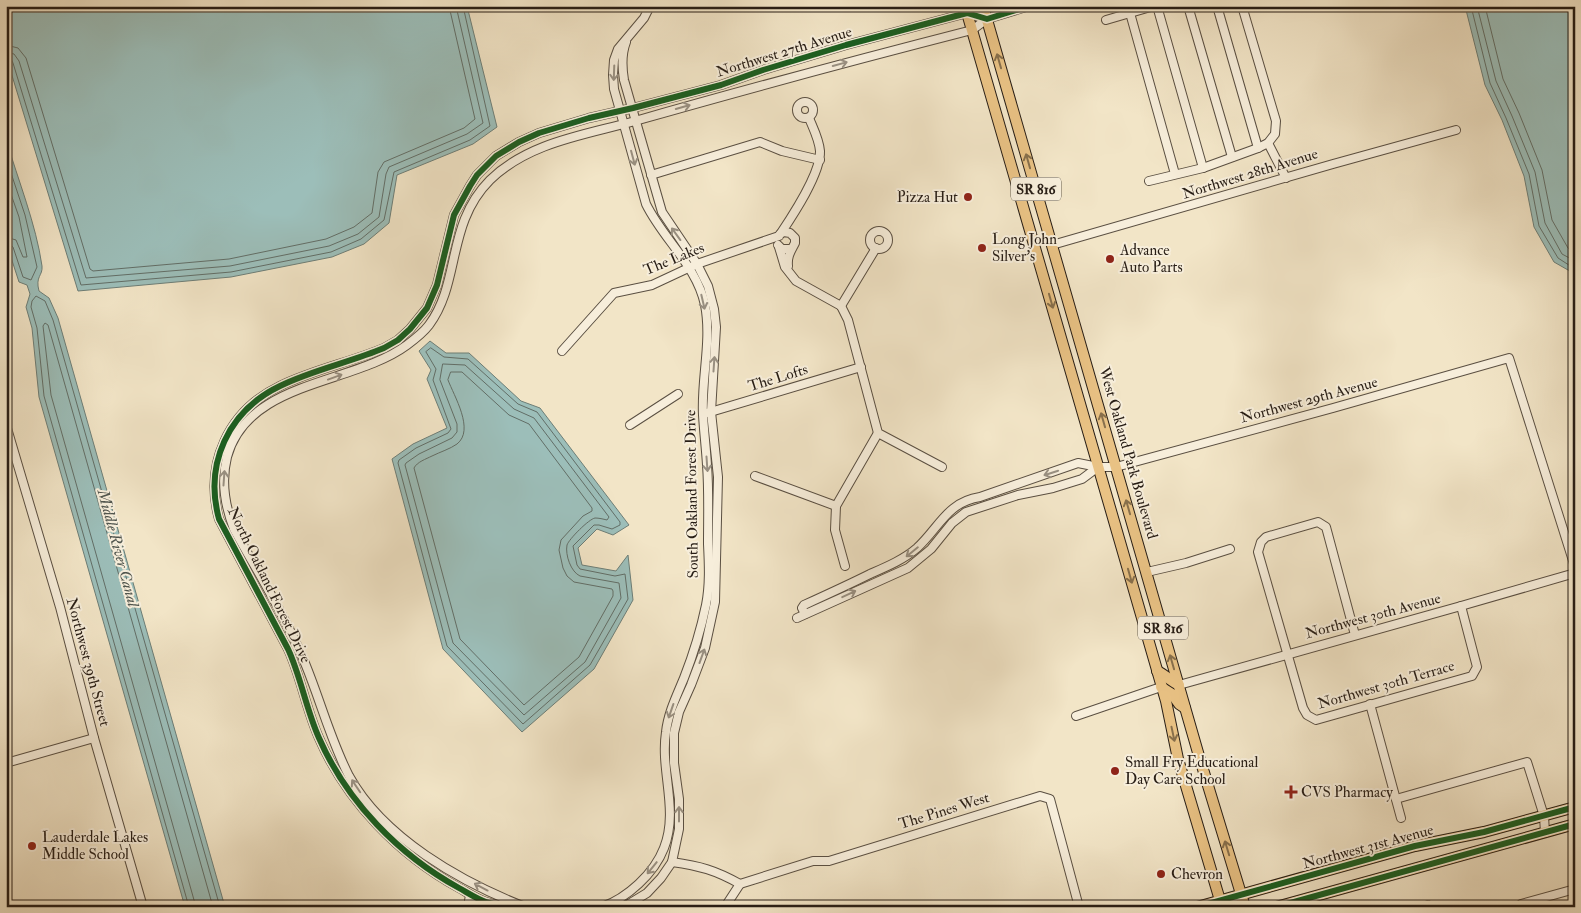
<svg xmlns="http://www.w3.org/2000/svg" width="1581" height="913" font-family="'IM FELL Double Pica',serif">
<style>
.water{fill:#9cbeb9;stroke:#6d7e77}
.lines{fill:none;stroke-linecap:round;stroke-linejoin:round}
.shore{stroke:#626e67;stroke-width:1}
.minor-casing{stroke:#5a4f42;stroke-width:10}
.major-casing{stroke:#271d15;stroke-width:12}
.minor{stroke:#f7eedb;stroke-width:8}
.major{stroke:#e9c284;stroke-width:10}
.cycleway-casing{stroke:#f7eedb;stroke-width:9}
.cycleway{stroke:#1b5e20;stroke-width:6}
.oneway{stroke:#88704c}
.oneway2{stroke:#999082}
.poi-dot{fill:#8f2418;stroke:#f7eedb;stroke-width:2}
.labels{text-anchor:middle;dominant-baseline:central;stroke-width:4;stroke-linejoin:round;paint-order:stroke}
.shield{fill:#f7eedb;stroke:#655c50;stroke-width:1}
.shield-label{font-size:14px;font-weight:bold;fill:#271d15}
.street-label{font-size:15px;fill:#271d15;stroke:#f7eedb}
.poi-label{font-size:15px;fill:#271d15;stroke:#f7eedb;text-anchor:start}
.water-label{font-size:16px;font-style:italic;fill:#50554e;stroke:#f7eedb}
</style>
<rect width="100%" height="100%" fill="#f2e5c7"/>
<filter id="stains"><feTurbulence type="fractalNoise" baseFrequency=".004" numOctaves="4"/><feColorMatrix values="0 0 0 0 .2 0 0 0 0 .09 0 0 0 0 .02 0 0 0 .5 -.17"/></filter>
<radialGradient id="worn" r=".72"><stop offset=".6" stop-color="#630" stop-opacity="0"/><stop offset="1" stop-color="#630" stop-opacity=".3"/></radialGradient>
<g class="water">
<polygon points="6,6 467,6 497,127 473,144 397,175 389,223 364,244 332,257 231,277 78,291 6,56"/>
<polygon points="1465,6 1575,6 1575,274 1554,262 1534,227 1524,176 1502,120 1485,85"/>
<path d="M6 139C18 180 36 224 42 266 43 276 35 276 39 291L49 298 58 318 225 907H185L39 397 32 328 26 307 30 294 27 285 19 282 6 242Z"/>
<polygon points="430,341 446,353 469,353 521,401 540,408 629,525 613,535 597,529 578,548 582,565 616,571 628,555 633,600 594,669 522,732 443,649 392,459 413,444 447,428 427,379 431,370 419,351"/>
</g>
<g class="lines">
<g class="shore">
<polyline points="1471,6 1490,83 1506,118 1529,174 1539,226 1558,258 1575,269"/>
<polyline points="1477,6 1496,81 1512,116 1535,172 1545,223 1562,254 1575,261"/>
<polyline points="1485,6 1503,79 1519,113 1542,170 1552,220 1568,248 1575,253"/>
<polyline points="6,45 18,48 26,58 90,269 93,271 229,259 326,239 354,227 372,213 378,172 384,162 464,128 475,119 449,6"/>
<polyline points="6,52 14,54 19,61 86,278 230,266 329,246 358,234 379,217 386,174 389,167 467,134 483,123 456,6"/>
<polyline points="6,59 11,59 13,63 81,285 231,272 331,252 361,239 384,220 394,172 470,140 490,126 463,6"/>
<polyline points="6,158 25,215 37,267 31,280 23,277 13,247 10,244 6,244"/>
<polyline points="6,180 19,217 27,257 23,257 16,240 6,237"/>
<polygon points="431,348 444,357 468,359 518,404 537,412 620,522 620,525 612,529 599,525 594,525 573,546 577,565 580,569 615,576 625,574 628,599 590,665 523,724 447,646 398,463 399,460 416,448 448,433 451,429 433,380 436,369 426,352"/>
<path d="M443 364 465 365 514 409 534 418 609 517 607 520C603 519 599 518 595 518 589 519 569 539 567 545 565 555 571 572 580 576L619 583 621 598 585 662 524 715 453 643 405 465 406 463 419 454 452 438 457 432V424L440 380Z"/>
<path d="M451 372H462L509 415 529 424 592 508V511L583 516 561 540 559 550 563 568 567 576 574 582 612 589 613 591V596L579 657 524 705 460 639 414 468C417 462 426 459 432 456 440 452 450 449 457 444 475 430 454 396 448 380Z"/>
<polyline points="189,907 44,396 37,328 31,307 32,301 36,296 45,301 53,320 220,907"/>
<polyline points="196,907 51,395 43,326 45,323 48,325 213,907"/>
</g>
<defs>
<g id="minor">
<polyline points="1157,6 1203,168"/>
<polyline points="1188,6 1232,157"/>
<polyline points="1217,6 1258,148"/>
<polyline points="1130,13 1175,174"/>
<polyline points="1106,20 1154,6"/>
<circle cx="805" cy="110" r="8"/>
<polyline points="1268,143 1286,178"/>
<polyline points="651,175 760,142 782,151 820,160"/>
<polyline points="1149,181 1203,168 1258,148 1268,143 1275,134 1276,121 1242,6"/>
<circle cx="879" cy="240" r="9"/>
<path d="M781 233C793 215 821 173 820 151 819 139 813 128 809 118"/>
<path d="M780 234 784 232 790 233 795 238V243C791 251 787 256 788 266"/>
<polyline points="778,245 782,249 790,249"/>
<polyline points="1052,245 1333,164 1456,130"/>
<polyline points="779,247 785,267 796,281 841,306"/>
<polyline points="841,306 848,320 878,433 942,467"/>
<polyline points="841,306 876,248"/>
<polyline points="562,351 614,293 652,285 697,264 779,236"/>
<polyline points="707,413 861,367"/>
<polyline points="6,425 60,607 94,738 143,907"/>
<polyline points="630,425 678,394"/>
<polyline points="755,476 836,506"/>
<polyline points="845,566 835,530 836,506 878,433"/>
<polyline points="1147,572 1186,563 1230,549"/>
<path d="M805 614 802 608 804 605C826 595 848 585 870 574 886 567 903 560 917 548 939 528 947 502 980 497L1078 463 1098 467H1116L1333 408 1509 358 1575 567"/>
<polyline points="797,618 908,568 931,549 952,523 966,512 1018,495 1053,488 1082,479 1098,467"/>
<polyline points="1355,635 1326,527 1318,522 1266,537 1261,542 1258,552 1303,708 1307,715 1316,720 1472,676 1477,667 1461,606"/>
<polyline points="1179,685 1461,606 1575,573"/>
<polyline points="1370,704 1401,818"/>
<polyline points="1076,716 1161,687"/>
<polyline points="6,763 94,738"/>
<polyline points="1396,799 1527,762 1544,816 1545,833"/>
<path d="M672 862C700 866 715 870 740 884L725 907"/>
<polyline points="740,884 813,861 829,861 1040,796 1050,799 1079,907"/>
<polyline points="1428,905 1429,907"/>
<polyline points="468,907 470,895"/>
<path d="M504 907C498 905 492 904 486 902 477 899 468 893 459 888 399 855 347 802 319 738 306 709 301 677 288 649L219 519C204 464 228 411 280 386 312 370 351 362 384 348L398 340 410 329 427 308 437 285 454 215 470 186 477 175 496 156 519 142 539 133 589 118 633 108 721 85 763 70 846 45 967 13 987 19 1029 6"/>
<path d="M525 907C461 882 383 838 349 776 329 737 319 695 302 656 283 612 257 571 234 529 225 506 221 481 227 457 248 380 353 385 407 345 415 339 423 333 429 325 461 282 446 224 490 180 529 142 585 135 635 121 747 89 859 59 972 30L987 19"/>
<path d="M602 907C627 898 654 874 664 848 679 810 660 771 666 732 668 713 677 695 684 678 693 655 701 629 706 605 710 585 709 564 708 544 708 518 709 491 707 465 706 448 704 432 703 415 701 379 712 341 705 305 697 266 663 239 646 204L614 89 613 75 614 60 618 49 644 18 650 6"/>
<path d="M624 907 647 893 661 878 672 862 679 829V799L674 763V733L679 712 691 685 705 648 715 602 718 477 711 412 716 327 714 309 708 286 697 264 662 212 624 80C622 68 621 55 626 42"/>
<polyline points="1522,907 1521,904 1575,889"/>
</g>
<g id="major">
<polyline points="965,6 1166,701 1178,759 1222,907"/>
<polyline points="983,6 1199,756 1245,907"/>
<path d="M1157 671C1166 675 1170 681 1179 685"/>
<polyline points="1161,687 1172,694 1179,704 1185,708"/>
<polyline points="1197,907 1415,846 1484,832 1575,807"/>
<polyline points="1276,907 1575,824"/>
</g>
</defs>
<use href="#minor" class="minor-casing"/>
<use href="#major" class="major-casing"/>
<use href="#minor" class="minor"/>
<use href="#major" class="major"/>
<defs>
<g id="cycleway">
<path d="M504 907C498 905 492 904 486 902 477 899 468 893 459 888 399 855 347 802 319 738 306 709 301 677 288 649L219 519C204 464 228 411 280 386 312 370 351 362 384 348L398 340 410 329 427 308 437 285 454 215 470 186 477 175 496 156 519 142 539 133 589 118 633 108 721 85 763 70 846 45 967 13 987 19 1029 6"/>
<polyline points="1197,907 1415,846 1484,832 1575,807"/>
<polyline points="1276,907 1575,824"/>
</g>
</defs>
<use href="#cycleway" class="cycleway-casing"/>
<use href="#cycleway" class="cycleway"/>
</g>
<defs><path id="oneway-shaft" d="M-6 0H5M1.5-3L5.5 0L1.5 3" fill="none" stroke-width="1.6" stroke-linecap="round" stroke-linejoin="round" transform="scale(1.25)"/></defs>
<g class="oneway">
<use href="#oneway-shaft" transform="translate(999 61) rotate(-106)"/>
<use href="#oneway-shaft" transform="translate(1028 161) rotate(-106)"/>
<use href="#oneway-shaft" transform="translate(1051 301) rotate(74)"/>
<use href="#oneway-shaft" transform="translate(1103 420) rotate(-106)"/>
<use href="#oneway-shaft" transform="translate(1128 507) rotate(-106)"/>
<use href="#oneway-shaft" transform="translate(1130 576) rotate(74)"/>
<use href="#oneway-shaft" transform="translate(1172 662) rotate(-106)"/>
<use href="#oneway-shaft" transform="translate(1173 734) rotate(78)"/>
<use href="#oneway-shaft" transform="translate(1227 848) rotate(-107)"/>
</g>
<g class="oneway2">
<use href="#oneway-shaft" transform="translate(840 64) rotate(-15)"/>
<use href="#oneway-shaft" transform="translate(614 73) rotate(92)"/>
<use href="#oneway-shaft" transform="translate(683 107) rotate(-16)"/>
<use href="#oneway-shaft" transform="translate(633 158) rotate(75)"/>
<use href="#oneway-shaft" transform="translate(676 234) rotate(-126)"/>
<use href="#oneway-shaft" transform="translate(703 302) rotate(77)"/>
<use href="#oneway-shaft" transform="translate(714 364) rotate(-86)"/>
<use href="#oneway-shaft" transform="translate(335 377) rotate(-20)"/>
<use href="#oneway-shaft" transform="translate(707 464) rotate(86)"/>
<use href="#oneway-shaft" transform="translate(1051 473) rotate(162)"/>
<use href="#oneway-shaft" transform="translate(224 478) rotate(-86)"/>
<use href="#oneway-shaft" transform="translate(912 552) rotate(141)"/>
<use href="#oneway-shaft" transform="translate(849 594) rotate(-25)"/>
<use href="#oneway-shaft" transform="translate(702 656) rotate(-70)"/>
<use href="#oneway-shaft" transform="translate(671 711) rotate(109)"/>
<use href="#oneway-shaft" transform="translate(356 786) rotate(-124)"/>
<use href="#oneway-shaft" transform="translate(679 814) rotate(-90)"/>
<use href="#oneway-shaft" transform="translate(652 868) rotate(129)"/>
<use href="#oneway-shaft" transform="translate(481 887) rotate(-152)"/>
</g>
<g class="poi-dot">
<circle cx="968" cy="197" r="5"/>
<circle cx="982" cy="248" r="5"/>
<circle cx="1110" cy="259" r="5"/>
<circle cx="1115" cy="771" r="5"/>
<path d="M1288.5 784.5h5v5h5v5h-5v5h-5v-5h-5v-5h5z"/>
<circle cx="32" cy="846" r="5"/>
<circle cx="1161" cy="874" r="5"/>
</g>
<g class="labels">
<g class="shield">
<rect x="1011" y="177.5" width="50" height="23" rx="4"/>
<rect x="1138" y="616.5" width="50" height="23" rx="4"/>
</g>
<g class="shield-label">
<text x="1036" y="189">SR 816</text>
<text x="1163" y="628">SR 816</text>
</g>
<g class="street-label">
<text transform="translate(784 52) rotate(-17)">Northwest 27th Avenue</text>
<text transform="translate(1250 174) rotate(-17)">Northwest 28th Avenue</text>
<text transform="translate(674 259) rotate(-22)">The Lakes</text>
<text transform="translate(778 378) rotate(-17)">The Lofts</text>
<text transform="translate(1309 400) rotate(-15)">Northwest 29th Avenue</text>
<text transform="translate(1128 453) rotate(74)">West Oakland Park Boulevard</text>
<text transform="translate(692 494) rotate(-91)">South Oakland Forest Drive</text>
<text transform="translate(269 585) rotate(64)">North Oakland Forest Drive</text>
<text transform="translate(1373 616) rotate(-15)">Northwest 30th Avenue</text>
<text transform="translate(88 662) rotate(75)">Northwest 39th Street</text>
<text transform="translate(1386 685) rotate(-16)">Northwest 30th Terrace</text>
<text transform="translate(944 811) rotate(-17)">The Pines West</text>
<text transform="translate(1368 847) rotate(-15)">Northwest 31st Avenue</text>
</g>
<g class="poi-label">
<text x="958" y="197" text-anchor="end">Pizza Hut</text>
<text x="992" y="239">Long John<tspan x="992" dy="17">Silver's</tspan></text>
<text x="1120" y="250">Advance<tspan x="1120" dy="17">Auto Parts</tspan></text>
<text x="1125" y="762">Small Fry Educational<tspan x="1125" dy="17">Day Care School</tspan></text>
<text x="1301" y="792">CVS Pharmacy</text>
<text x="42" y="837">Lauderdale Lakes<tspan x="42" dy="17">Middle School</tspan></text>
<text x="1171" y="874">Chevron</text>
</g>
<g class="water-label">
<text transform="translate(118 548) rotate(75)">Middle River Canal</text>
</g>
</g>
<rect width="1581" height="913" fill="none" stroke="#f2e5c7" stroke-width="25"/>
<rect x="8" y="8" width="1566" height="898" fill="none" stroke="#271d15" stroke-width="2.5"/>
<rect x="12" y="12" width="1556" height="888" fill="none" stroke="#271d15"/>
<rect width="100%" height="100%" filter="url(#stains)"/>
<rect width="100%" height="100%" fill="url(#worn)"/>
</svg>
